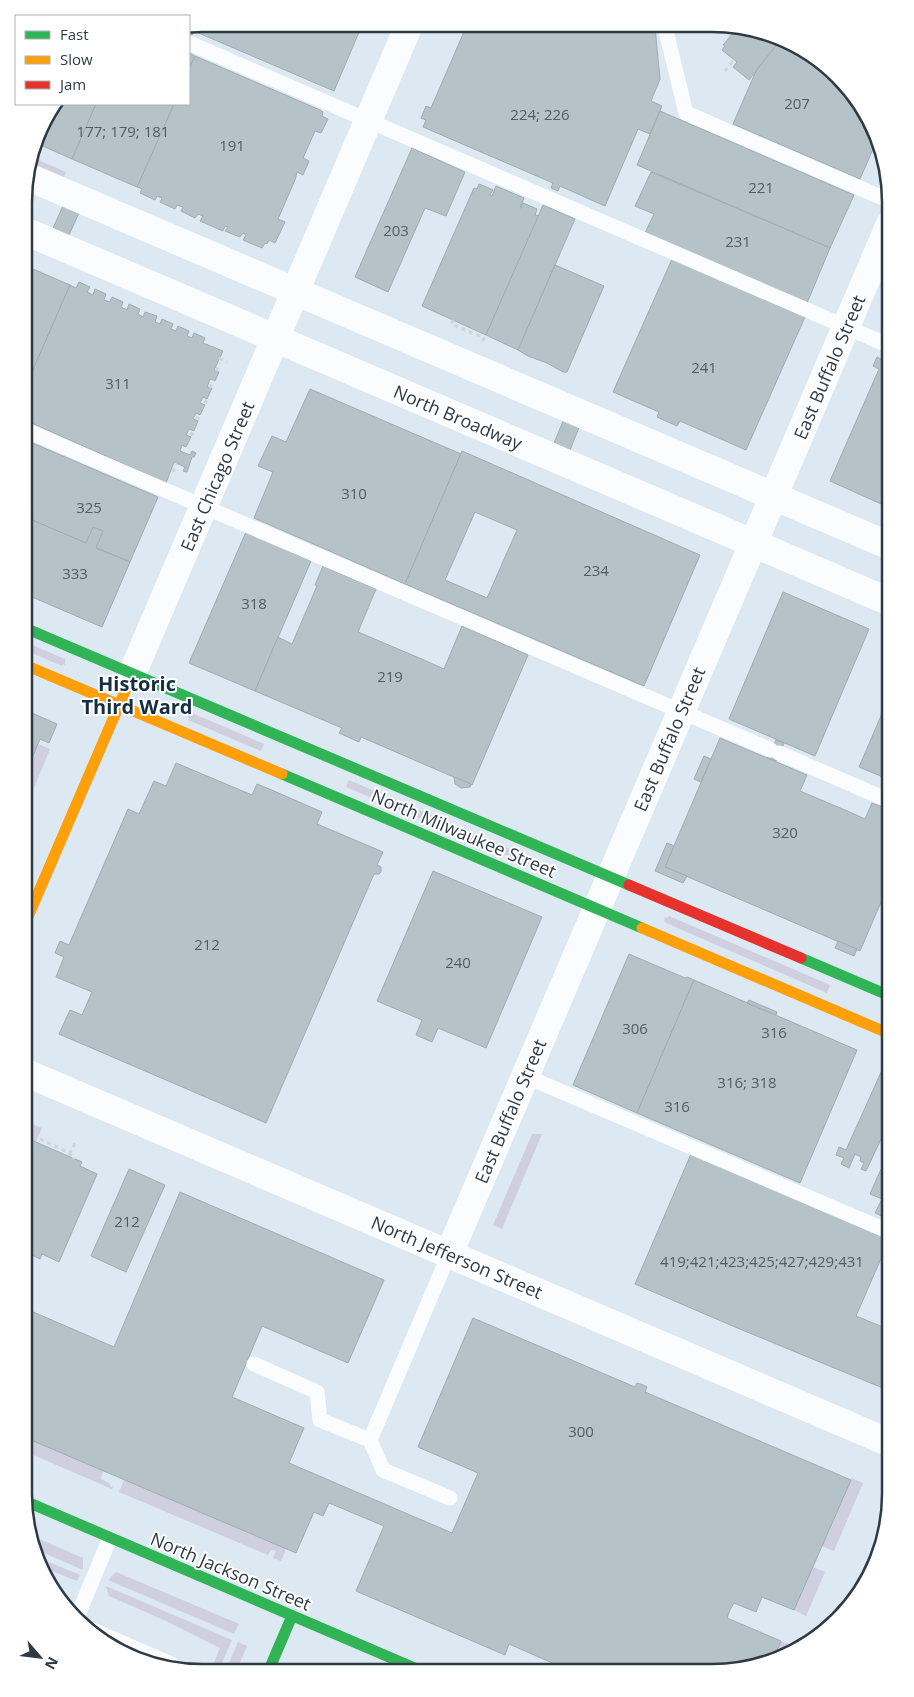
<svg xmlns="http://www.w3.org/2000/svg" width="914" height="1697" font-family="'Open Sans',sans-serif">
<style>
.green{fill:#cfcfdf}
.building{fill:#b5c3c9;stroke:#9facb2;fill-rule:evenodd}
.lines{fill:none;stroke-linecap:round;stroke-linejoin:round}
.path{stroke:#d1d5d8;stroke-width:3;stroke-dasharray:4 4;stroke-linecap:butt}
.lane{stroke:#fafcfd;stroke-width:15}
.street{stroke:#fafcfd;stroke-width:28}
.fast{stroke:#30b455;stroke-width:11}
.slow{stroke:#ff9f0a;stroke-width:11}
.jam{stroke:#e5322d;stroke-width:11}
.labels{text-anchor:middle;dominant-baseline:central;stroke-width:4;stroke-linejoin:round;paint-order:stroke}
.number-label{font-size:15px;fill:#505d65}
.street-label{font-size:18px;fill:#2f3b44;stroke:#fff}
.quarter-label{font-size:20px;font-weight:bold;fill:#152e40;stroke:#fff}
.rim{fill:none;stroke:#2f3b44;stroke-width:2.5}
</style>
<rect width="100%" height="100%" fill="#dce8f2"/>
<g class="green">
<polygon points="32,157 66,172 63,180 29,165"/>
<polygon points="25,642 65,659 65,665 63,664 62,666 25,650"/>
<polygon points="192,713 264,744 261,751 188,720 189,718 187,717"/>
<polygon points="38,744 50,749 25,810 25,775"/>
<polygon points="349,780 541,862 541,864 543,865 539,869 346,787"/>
<polygon points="669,916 830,985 827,993 666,923 664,921 665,917 667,918"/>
<polygon points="24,1121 42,1128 36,1142 24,1137"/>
<polygon points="532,1134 542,1134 502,1229 493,1225"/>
<polygon points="24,1437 103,1471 101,1479 109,1483 111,1487 113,1486 112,1489 24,1451"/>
<polygon points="851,1478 863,1483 834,1551 822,1546"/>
<polygon points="124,1480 286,1549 281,1561 273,1558 276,1551 271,1550 268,1555 119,1492"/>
<polygon points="30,1535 83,1558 83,1570 33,1548"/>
<polygon points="35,1556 80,1575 77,1581 44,1568"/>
<polygon points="813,1567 825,1572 806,1616 794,1610"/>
<polygon points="116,1572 237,1623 239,1624 234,1634 108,1580"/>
<polygon points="106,1586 232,1640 218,1672 210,1672 220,1648 166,1621 109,1596"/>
<polygon points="781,1641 794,1646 792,1652 772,1662"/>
<polygon points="238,1642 247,1646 236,1672 225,1672"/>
</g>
<g class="building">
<polygon points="202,24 362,25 334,91 194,31 192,35 189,34 189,26"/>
<polygon points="467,25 655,27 660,79 651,101 662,106 650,134 638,129 605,206 560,186 558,191 551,188 553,183 423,127 426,120 421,118 426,106 431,108"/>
<polygon points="738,27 746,27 778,43 749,80 733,67 737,62 722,50 725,46 723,45"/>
<polygon points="778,43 829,68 877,140 860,179 733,124 756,71"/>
<polygon points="189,53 195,56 189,69"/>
<polygon points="195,56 320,110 323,112 322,116 328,119 321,133 315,131 303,158 309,161 303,175 297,172 295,180 278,219 285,222 275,243 269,240 267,244 265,243 262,248 243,240 246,235 243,233 240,237 225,231 228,227 225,226 223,231 200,221 203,216 198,214 195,218 181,211 183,207 177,205 175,209 160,202 162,198 157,196 155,200 140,193 142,189 137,187 174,104 189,104 189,69"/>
<polygon points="57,104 96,104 72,159 36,143 42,123"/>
<polygon points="96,104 174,104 137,187 72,159"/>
<polygon points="660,111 854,195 830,248 637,165"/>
<polygon points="412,148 465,172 446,216 425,208 388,292 355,277"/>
<polygon points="651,172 830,248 807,303 645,233 654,214 635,206"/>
<polygon points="479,184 493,190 490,195 492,196 496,186 524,198 520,208 521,208 523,203 537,209 535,215 539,216 486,335 422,306 474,188 477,189"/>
<polygon points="543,205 575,219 518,350 486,335"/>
<polygon points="63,206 79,213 69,235 53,228"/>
<polygon points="672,259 805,317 746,450 680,421 677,426 657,417 659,412 613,392"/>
<polygon points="555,265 604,286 567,372 563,372 547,363 528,356 518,350"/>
<polygon points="26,266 70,285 25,388 25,298 28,291 25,290"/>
<polygon points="79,282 90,287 87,292 93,295 95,289 106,294 104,300 110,302 112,297 123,302 121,307 127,310 129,304 140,309 138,314 143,317 145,312 157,316 155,322 160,324 162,319 173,324 171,329 176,331 178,326 189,331 187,336 192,338 194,333 205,338 203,343 223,351 214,370 219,372 215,381 210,379 207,387 212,388 207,399 203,397 200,403 205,405 200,415 196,413 193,419 198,421 194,431 189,429 186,435 191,437 186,447 182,445 180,451 190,455 192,451 196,453 194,457 192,457 187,472 183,471 185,467 174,462 166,483 25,420 25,388 70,285 76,288"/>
<polygon points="885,355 890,357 890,508 830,481 879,369 873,366 877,357 883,360"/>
<polygon points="310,389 461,454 405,584 254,518 273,472 258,466 272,436 286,442"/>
<polygon points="564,419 580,425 570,450 554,443"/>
<polygon points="28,441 158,497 130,562 25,517 25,448"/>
<path d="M462 451 700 555 644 686 405 584ZM475 512 517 530 487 598 445 580Z"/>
<polygon points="25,517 86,543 93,527 103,531 96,548 130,562 102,627 25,594"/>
<polygon points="246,532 311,561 255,691 189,663"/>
<polygon points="323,566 376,589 358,632 424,660 444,669 462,626 528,655 472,785 361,737 359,742 339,733 342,728 255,691 278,637 292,644 317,586 315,585"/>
<polygon points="783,592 869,629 815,756 729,719"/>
<polygon points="890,695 890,780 859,767"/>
<polygon points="25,710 57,724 49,743 40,739 25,775"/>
<polygon points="720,738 807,775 800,791 852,813 865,819 872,803 890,810 890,881 860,951 665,867"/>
<polygon points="776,740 784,743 776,761 767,758"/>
<polygon points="704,756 711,759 701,782 694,779"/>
<polygon points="176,763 252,795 257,784 274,791 322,812 317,824 383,852 377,865 381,867 381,872 379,874 374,874 266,1123 59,1034 70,1010 82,1015 92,992 56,977 64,957 55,953 60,941 69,945 128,809 139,814 154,781 166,786"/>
<polygon points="454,777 462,780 471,784 470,787 461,788 455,784"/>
<polygon points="667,843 674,846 665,867 687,876 683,883 655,871"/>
<polygon points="433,871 542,917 486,1048 438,1028 432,1042 416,1035 422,1020 377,1001"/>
<polygon points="838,941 857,949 854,956 835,948"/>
<polygon points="629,954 685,978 687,977 694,980 637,1113 573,1085"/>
<polygon points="694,980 857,1050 800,1183 637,1113"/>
<polygon points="749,1000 777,1012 776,1015 747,1003"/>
<polygon points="887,1059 890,1060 890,1120 866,1171 861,1169 864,1163 860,1161 861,1157 855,1154 849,1168 841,1164 844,1158 836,1155 839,1147 846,1150"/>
<polygon points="24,1137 82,1162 80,1166 97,1174 59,1262 42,1254 40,1259 24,1251"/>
<polygon points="691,1154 890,1238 856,1316 890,1330 890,1391 735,1327 635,1284"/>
<polygon points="129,1169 165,1185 126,1272 91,1256"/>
<polygon points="881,1169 890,1173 890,1220 875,1213 882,1199 870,1194"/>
<polygon points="180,1192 384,1280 348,1363 262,1326 232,1397 304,1428 289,1463 452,1533 478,1473 418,1447 473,1318 635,1387 637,1383 643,1385 647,1387 645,1392 851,1480 794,1610 762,1597 756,1612 734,1603 730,1610 727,1618 781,1641 772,1662 712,1673 575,1673 509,1644 505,1655 356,1591 384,1526 329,1503 323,1516 314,1512 296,1553 24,1437 24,1308 114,1347"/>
</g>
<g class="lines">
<g class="path">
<polyline points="725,71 732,62 734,64"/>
<polyline points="453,320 451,324 484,338 482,343"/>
<polyline points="219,358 227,362"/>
<polyline points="216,371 220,363"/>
<polyline points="210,388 213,380"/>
<polyline points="204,401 209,403"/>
<polyline points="196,417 202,420"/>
<polyline points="190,433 195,435"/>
<polyline points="173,472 176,463"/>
<polyline points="40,1139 70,1153 75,1143"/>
<polyline points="68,1154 74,1156 73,1159"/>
</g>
<g class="lane">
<polyline points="665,27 686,113 890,201"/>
<polyline points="189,43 890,346"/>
<polyline points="25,430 771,750"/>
<polyline points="779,753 890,801"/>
<polyline points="525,1076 890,1232"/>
<polyline points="449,1254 370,1440 383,1470 450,1498"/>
<polyline points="254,1364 317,1392 320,1420 370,1440"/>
<polyline points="77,1617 110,1538"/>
<polyline points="83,1626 171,1664 169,1669"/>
</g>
<g class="street">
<polyline points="26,176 890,546"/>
<polyline points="25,231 890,602"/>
<polyline points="132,674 409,25"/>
<polyline points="24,1072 890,1443"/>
<polyline points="449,1254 890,224"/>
</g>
<g class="fast">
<polyline points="25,628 629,885"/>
<polyline points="282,774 642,928"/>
<polyline points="801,958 890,996"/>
<polyline points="25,1501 424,1672"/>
<polyline points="268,1672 292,1616"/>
</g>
<g class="slow">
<polyline points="25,665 282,774"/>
<polyline points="24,926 126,689"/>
<polyline points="642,928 890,1034"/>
<polyline points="858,1595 882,1540"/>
</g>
<polyline class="jam" points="629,885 801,958"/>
</g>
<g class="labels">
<g class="number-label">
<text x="797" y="103">207</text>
<text x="540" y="114">224; 226</text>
<text x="123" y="131">177; 179; 181</text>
<text x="232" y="145">191</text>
<text x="761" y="187">221</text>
<text x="396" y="230">203</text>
<text x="738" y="241">231</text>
<text x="704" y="367">241</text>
<text x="118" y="383">311</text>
<text x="354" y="493">310</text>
<text x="89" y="507">325</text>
<text x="596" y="570">234</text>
<text x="75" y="573">333</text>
<text x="254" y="603">318</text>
<text x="390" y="676">219</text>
<text x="785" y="832">320</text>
<text x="207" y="944">212</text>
<text x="458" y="962">240</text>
<text x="635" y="1028">306</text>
<text x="774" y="1032">316</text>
<text x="747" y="1082">316; 318</text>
<text x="677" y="1106">316</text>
<text x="127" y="1221">212</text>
<text x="762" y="1261">419;421;423;425;427;429;431</text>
<text x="581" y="1431">300</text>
</g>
<g class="street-label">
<text transform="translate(829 367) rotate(-67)">East Buffalo Street</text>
<text transform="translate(458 417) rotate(23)">North Broadway</text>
<text transform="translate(217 476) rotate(-67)">East Chicago Street</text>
<text transform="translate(669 739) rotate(-67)">East Buffalo Street</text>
<text transform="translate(464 833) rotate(23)">North Milwaukee Street</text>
<text transform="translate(510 1111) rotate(-67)">East Buffalo Street</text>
<text transform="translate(457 1257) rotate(23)">North Jefferson Street</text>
<text transform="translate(231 1571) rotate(23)">North Jackson Street</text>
</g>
<g class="quarter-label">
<text x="137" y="683">Historic<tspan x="137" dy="23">Third Ward</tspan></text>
</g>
</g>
<path d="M0 0H914V1697H0ZM202 32H712A170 170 0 0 1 882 202V1494A170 170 0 0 1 712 1664H202A170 170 0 0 1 32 1494V202A170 170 0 0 1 202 32Z" fill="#fff" fill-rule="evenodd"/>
<path class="rim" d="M202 32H712A170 170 0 0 1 882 202V1494A170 170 0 0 1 712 1664H202A170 170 0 0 1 32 1494V202A170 170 0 0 1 202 32Z"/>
<rect x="15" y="15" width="175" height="90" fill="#ffffff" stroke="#acb1b4"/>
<rect x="25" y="31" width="25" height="8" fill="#30b455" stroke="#acb1b4"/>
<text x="60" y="40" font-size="15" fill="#2f3b44">Fast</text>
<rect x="25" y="56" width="25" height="8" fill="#ff9f0a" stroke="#acb1b4"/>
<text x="60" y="65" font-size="15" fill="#2f3b44">Slow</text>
<rect x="25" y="81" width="25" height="8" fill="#e5322d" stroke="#acb1b4"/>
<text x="60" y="90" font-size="15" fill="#2f3b44">Jam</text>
<g transform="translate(40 1657) rotate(118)" stroke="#ffffff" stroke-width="4" paint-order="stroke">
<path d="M0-4L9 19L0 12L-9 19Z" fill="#2f3b44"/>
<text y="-8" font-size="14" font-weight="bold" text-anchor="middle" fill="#2f3b44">N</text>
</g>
</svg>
